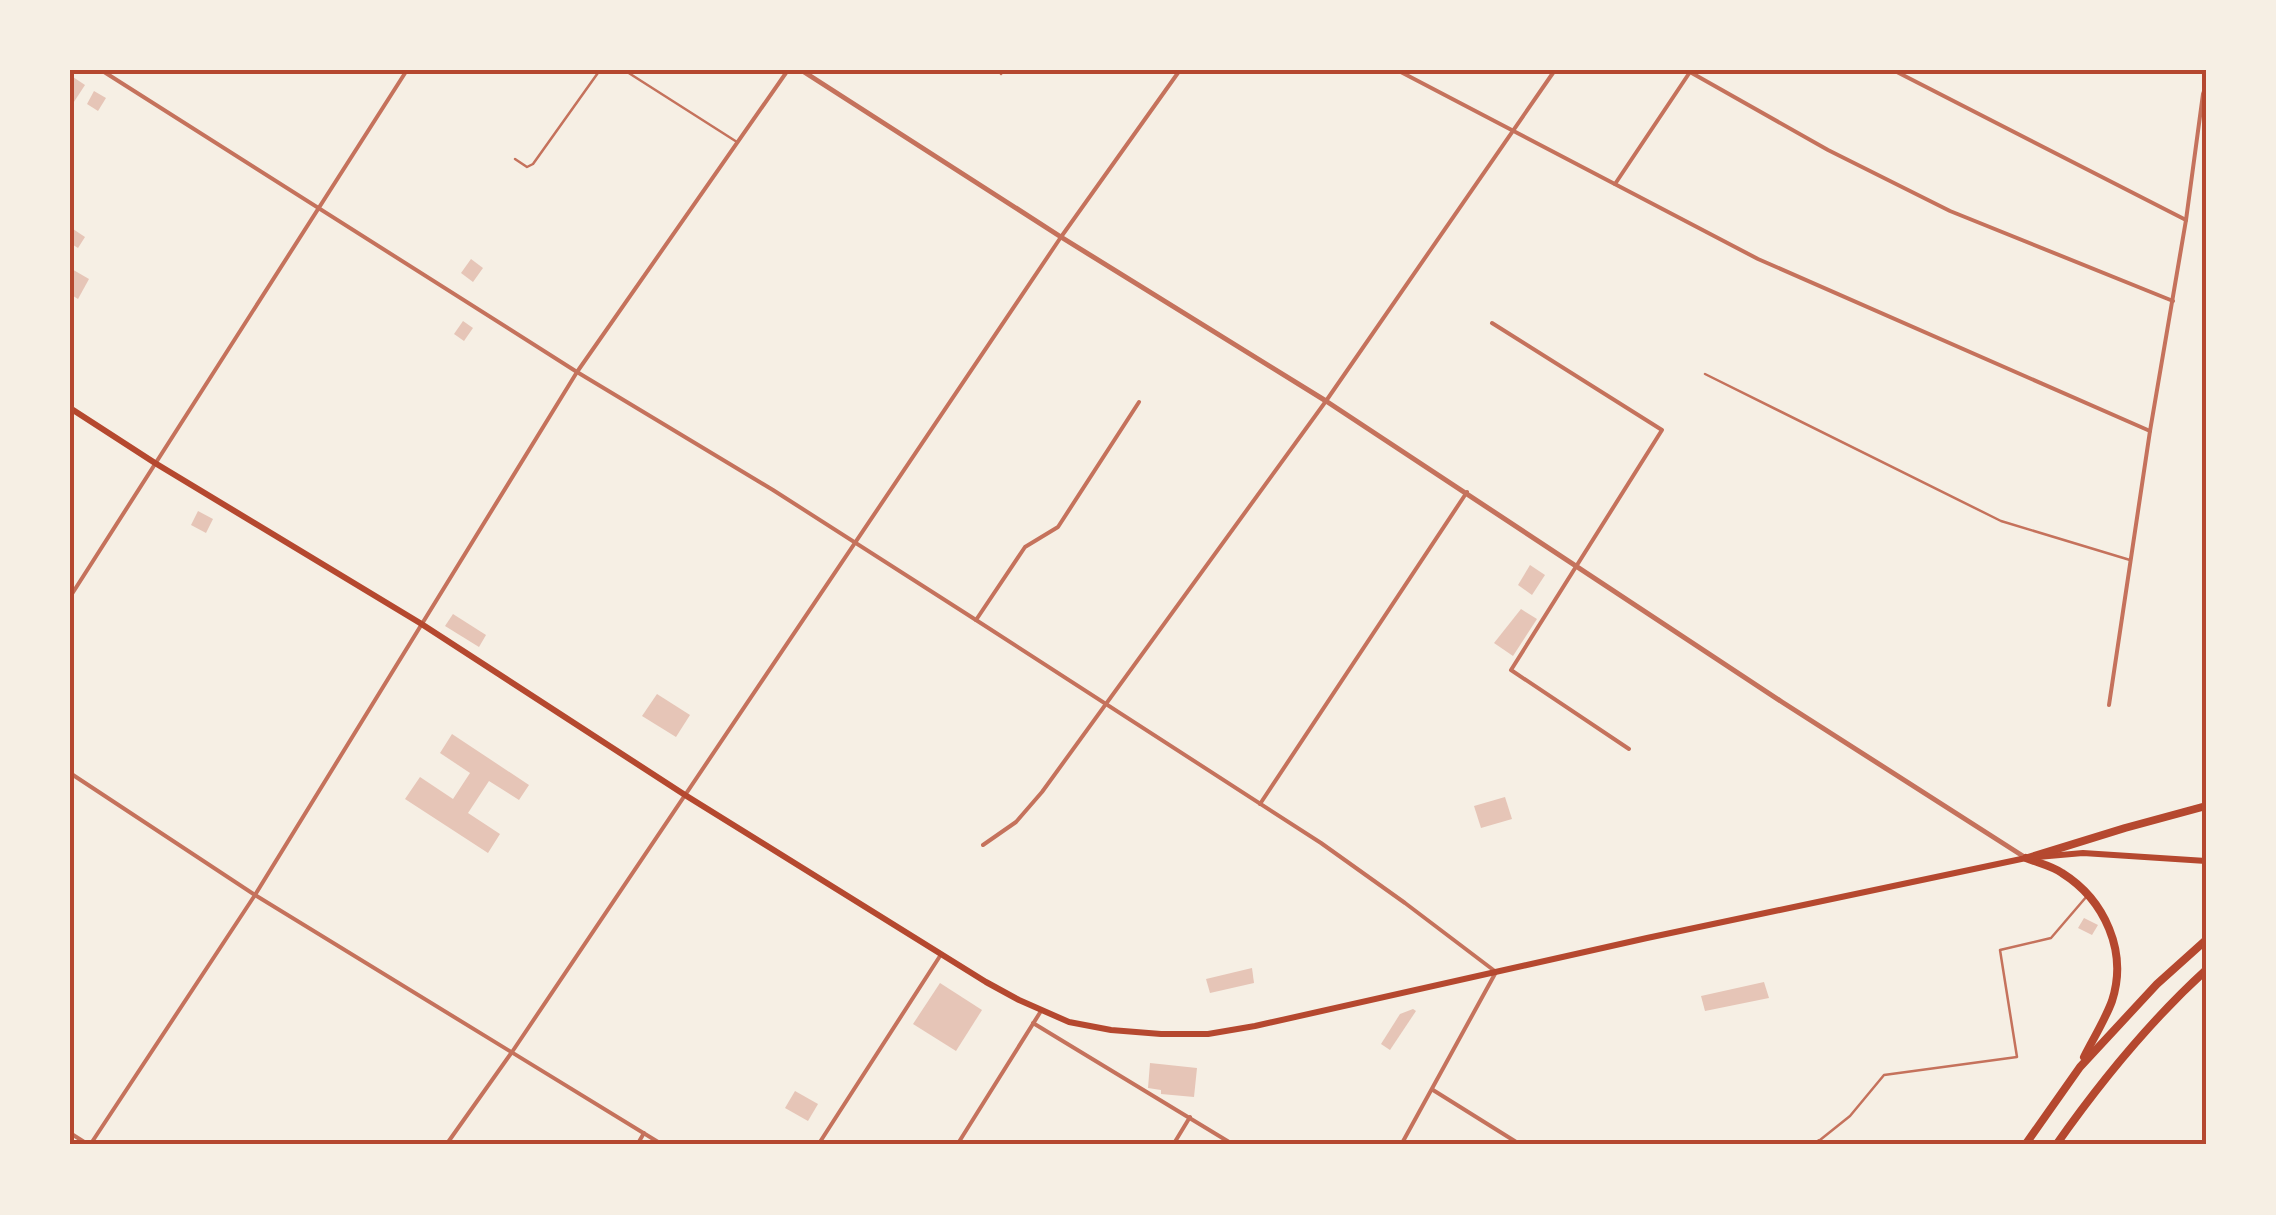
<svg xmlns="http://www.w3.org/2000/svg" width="2276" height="1215" font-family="'Roboto Condensed',sans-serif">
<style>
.building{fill:#e6c5b7}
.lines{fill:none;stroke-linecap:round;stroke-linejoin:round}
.service{stroke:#c5725c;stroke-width:2.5}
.minor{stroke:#c5725c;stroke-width:4}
.tertiary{stroke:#c5725c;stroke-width:5}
.secondary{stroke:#b5482f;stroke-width:6}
.motorway{stroke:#b5482f;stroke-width:8}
.neatline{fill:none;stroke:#b5482f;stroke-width:4}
</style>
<rect width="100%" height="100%" fill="#f6efe4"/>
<g class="building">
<polygon points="70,75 85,85 70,108"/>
<polygon points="94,91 106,98 98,111 87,104"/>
<polygon points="70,227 85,237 78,248 70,243"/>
<polygon points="471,259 483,268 473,282 461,273"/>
<polygon points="70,268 89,279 78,299 70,294"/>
<polygon points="463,321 473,328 464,341 454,334"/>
<polygon points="198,511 213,519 206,533 191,525"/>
<polygon points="1530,565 1545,575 1532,595 1518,585"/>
<polygon points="1521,609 1537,619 1513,656 1494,643"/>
<polygon points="453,614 486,635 479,647 445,626"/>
<polygon points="657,694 690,715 676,737 642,716"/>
<polygon points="452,734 529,785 519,800 489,781 468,813 500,834 488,853 405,799 420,777 453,799 470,773 440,753"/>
<polygon points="1505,797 1512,819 1481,828 1474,806"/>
<polygon points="2084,918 2098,925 2092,935 2078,928"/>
<polygon points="1252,968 1254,983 1210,993 1206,979"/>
<polygon points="1764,982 1769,998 1705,1011 1701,996"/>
<polygon points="940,983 982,1010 956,1051 913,1024"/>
<polygon points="1413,1009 1416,1011 1390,1050 1381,1044 1400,1014"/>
<polygon points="1150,1063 1197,1068 1194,1097 1161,1094 1161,1090 1148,1088"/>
<polygon points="795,1091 818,1104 808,1121 785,1108"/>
</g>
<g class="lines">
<g class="service">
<polyline points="624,70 737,142"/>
<polyline points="1001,74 1004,70"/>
<polyline points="515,159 527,167 533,164 600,70"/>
<polyline points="1705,374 2001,521 2130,560"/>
<polyline points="1820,1140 1850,1116 1884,1075 2017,1057 2000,950 2051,938 2087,896"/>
</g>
<g class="minor">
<polyline points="101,70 577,372 773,490 976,620 1321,843 1405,903 1496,972 1401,1145"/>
<polyline points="1397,70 1758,259 2150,431"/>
<polyline points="1893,70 2186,220"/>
<polyline points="1615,184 1690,72 1828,150 1950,211 2173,301"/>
<polyline points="1492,323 1662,430 1511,670 1629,749"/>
<polyline points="70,597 407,70"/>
<polyline points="976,620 1025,547 1058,527 1139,402"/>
<polyline points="2109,705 2150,431 2186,220 2203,94 2206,86"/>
<polyline points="70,773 255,895 663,1145"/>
<polyline points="1260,804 1467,492"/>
<polyline points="983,845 1016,822 1042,792 1326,401 1555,70"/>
<polyline points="1033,1023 1234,1145"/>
<polyline points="1433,1090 1521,1145"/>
<polyline points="70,1133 89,1145"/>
<polyline points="90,1145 255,895 577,372 788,70"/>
<polyline points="446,1145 512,1052 1061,237 1180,70"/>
<polyline points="637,1145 644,1133"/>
<polyline points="818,1145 940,956"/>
<polyline points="957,1145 1041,1011"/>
<polyline points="1173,1145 1190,1117"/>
<polyline points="1817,1145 1819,1141"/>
</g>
<polyline class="tertiary" points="801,70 1061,237 1326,401 1782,702 2026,858"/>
<polyline class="secondary" points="70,408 155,463 420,623 685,795 986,982 1019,1000 1069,1022 1111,1030 1161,1034 1208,1034 1255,1026 1647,938 2026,858 2083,853 2206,861"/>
<g class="motorway">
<path d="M2026 858C2038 863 2052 866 2062 873 2105 900 2128 952 2112 1001 2105 1020 2093 1039 2084 1057"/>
<polyline points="2028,858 2125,828 2206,806"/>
<polyline points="2025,1145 2080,1067 2157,984 2206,940"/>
<path d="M2056 1145C2101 1081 2148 1023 2206 970"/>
</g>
</g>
<rect width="2276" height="1215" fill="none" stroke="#f6efe4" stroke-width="145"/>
<rect x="72" y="72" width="2132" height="1070" class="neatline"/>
</svg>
